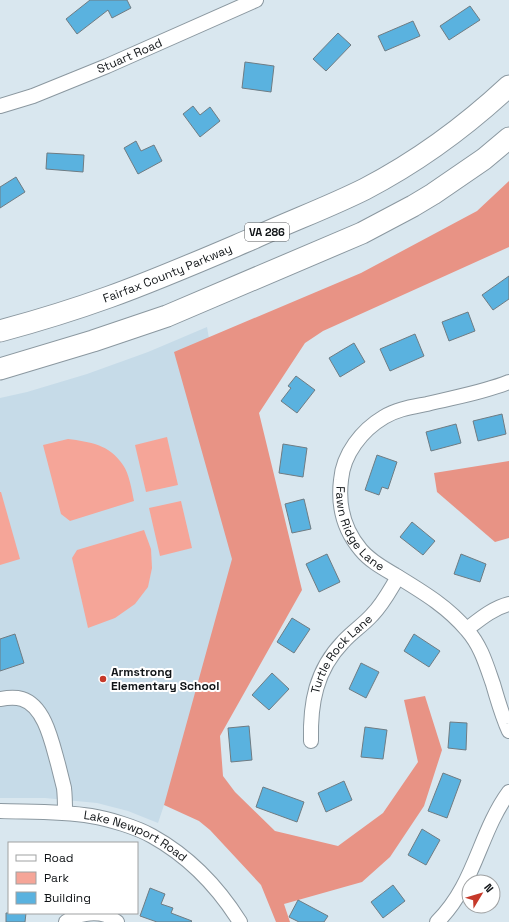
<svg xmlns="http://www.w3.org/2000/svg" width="509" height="922" font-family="'Space Grotesk',sans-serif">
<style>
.built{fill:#c6dbe8}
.green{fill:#f5a598}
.forest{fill:#e89385}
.building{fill:#5ab2df;stroke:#6f7c83}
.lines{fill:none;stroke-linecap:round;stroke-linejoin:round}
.minor-casing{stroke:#8b98a0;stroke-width:16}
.highway-casing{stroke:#8b98a0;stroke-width:23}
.minor{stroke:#fff;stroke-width:14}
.highway{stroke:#fff;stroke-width:21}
.poi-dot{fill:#c6392a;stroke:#fff;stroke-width:1.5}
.labels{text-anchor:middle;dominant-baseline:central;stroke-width:4;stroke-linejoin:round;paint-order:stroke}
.shield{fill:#fff;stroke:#585a5d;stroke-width:1}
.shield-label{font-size:11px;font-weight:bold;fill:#101417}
.street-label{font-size:12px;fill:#101417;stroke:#fff}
.poi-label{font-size:12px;font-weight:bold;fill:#101417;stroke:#fff;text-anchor:start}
</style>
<rect width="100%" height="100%" fill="#d9e7ef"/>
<polygon class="built" points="207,327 247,559 164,805 158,823 128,811 97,803 45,798 0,798 0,398 27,392 87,374 148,352"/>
<g class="green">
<polygon points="167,437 178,485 146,492 135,445"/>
<path d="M68 439C90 442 109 444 123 465 129 473 132 491 134 501L70 521 61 514 43 445Z"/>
<polygon points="0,492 1,492 20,559 0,565"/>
<polygon points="181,501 192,548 160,556 149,508"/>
<polygon points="144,530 151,549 152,568 148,587 135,604 115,618 88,628 72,558 77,550"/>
</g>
<g class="forest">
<polygon points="509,181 509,247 323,331 305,343 259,413 302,590 220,736 223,776 235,792 275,831 338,846 383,813 418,762 404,700 425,696 442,750 424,806 390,857 362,882 284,904 290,922 276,922 261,885 210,830 199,821 164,805 232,559 174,352 361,273 477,211"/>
<polygon points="509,461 509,538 495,542 437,492 434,473"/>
</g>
<g class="building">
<polygon points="90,0 127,0 131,8 112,18 108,10 77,34 66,19"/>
<polygon points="470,6 480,20 449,40 440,26"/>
<polygon points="413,21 420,36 385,51 378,36"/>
<polygon points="338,33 351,45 326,71 313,59"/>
<polygon points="245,62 274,66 271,92 242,88"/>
<polygon points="193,106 200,115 210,107 220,121 200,137 183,114"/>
<polygon points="136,141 141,151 154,145 162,161 138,174 124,148"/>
<polygon points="47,153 84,155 83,172 46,169"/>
<polygon points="16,177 25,192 0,208 0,187"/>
<polygon points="509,276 509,299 493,310 482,295"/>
<polygon points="468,312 475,331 449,341 442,322"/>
<polygon points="415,334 424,356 390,371 380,349"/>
<polygon points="354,343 365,362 340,377 329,358"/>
<polygon points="296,376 315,390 297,413 281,401 291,388 288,386"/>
<polygon points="502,414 506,434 478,441 473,421"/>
<polygon points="456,424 461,443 431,451 426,432"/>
<polygon points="283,444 307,448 303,477 279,473"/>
<polygon points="377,455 397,462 388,489 382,487 379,495 365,490"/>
<polygon points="304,499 311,529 292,533 285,504"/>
<polygon points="412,522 435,541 423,555 400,537"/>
<polygon points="327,554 340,582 319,592 306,564"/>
<polygon points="461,554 486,564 480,582 454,574"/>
<polygon points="292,618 310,629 294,653 277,642"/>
<polygon points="15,634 24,663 0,671 0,639"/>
<polygon points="414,634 440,651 429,667 404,651"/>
<polygon points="361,663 379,672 366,698 349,689"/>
<polygon points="272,673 289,689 269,710 252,695"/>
<polygon points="450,722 467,723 466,750 448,748"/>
<polygon points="249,726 252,760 231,762 228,728"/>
<polygon points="365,727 387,730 383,759 361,757"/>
<polygon points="443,773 461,780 447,818 428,811"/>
<polygon points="344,781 352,800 326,812 318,793"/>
<polygon points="263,787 304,802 297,822 256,807"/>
<polygon points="422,829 440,840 426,865 408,855"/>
<polygon points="393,885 405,901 383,918 371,902"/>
<polygon points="150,888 165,894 161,904 173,908 171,913 192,921 191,922 157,922 140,916"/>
<polygon points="298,900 328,916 324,922 299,922 289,917"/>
<polygon points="6,913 26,913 25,922 6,922"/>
</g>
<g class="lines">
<defs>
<g id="minor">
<path id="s1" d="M0 106 33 96 107 66 256 0"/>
<path id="s2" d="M509 382C482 393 455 397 427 404 412 407 397 409 384 417 362 430 343 454 341 480 338 505 344 530 361 550 370 561 383 568 395 575 421 591 447 606 467 630 481 646 486 664 493 684 497 698 501 711 506 724L509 731"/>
<path d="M467 629C480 619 493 608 509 604"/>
<path d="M0 699C6 698 15 697 22 699 45 706 52 743 58 764 60 772 62 780 64 788 65 796 65 805 65 813"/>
<path id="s3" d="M311 741C310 703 316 670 343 642 352 632 363 625 372 615 383 604 390 590 398 577"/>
<path id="s4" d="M0 811C30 812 61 811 91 816 109 819 136 827 152 836 188 856 218 887 240 922"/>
<path d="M66 922C77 914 93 911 106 915 110 917 113 920 117 922"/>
<path d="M437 922C475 885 479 833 509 792"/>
</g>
<g id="highway">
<path id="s5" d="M0 331C37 321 73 310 109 297 159 279 207 258 254 238 291 221 329 207 365 189 417 162 466 126 509 86"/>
<polyline points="0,369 93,341 167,316 362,233 413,206 433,194 484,159 509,138"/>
</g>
</defs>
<use href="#minor" class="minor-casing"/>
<use href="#highway" class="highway-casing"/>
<use href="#minor" class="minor"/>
<use href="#highway" class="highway"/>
</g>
<circle class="poi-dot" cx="103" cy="679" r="4"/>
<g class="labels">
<rect class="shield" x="245" y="223" width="44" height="18" rx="3"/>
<g class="shield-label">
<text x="267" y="232">VA 286</text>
</g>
<g class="street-label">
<text stroke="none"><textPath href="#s1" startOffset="139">Stuart Road</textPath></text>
<text stroke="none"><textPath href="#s5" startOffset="177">Fairfax County Parkway</textPath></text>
<text stroke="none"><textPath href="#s2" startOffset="264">Fawn Ridge Lane</textPath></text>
<text stroke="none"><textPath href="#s3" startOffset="96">Turtle Rock Lane</textPath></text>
<text stroke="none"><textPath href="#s4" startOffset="140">Lake Newport Road</textPath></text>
</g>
<g class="poi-label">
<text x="111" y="672">Armstrong<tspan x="111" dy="14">Elementary School</tspan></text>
</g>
</g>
<rect x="8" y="842" width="130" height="72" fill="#ffffff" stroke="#9fa1a2"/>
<rect x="16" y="855" width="20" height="6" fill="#ffffff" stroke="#9fa1a2"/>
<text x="44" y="862" font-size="12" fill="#101417">Road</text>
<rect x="16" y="872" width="20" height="12" fill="#f5a598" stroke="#9fa1a2"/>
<text x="44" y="882" font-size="12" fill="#101417">Park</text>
<rect x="16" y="892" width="20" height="12" fill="#5ab2df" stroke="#9fa1a2"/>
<text x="44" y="902" font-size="12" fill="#101417">Building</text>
<g transform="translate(481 894) rotate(52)"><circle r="19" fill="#ffffff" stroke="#9fa1a2"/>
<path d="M0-3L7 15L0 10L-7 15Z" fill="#c6392a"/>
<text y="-6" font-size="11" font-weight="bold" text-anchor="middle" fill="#101417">N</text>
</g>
</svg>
